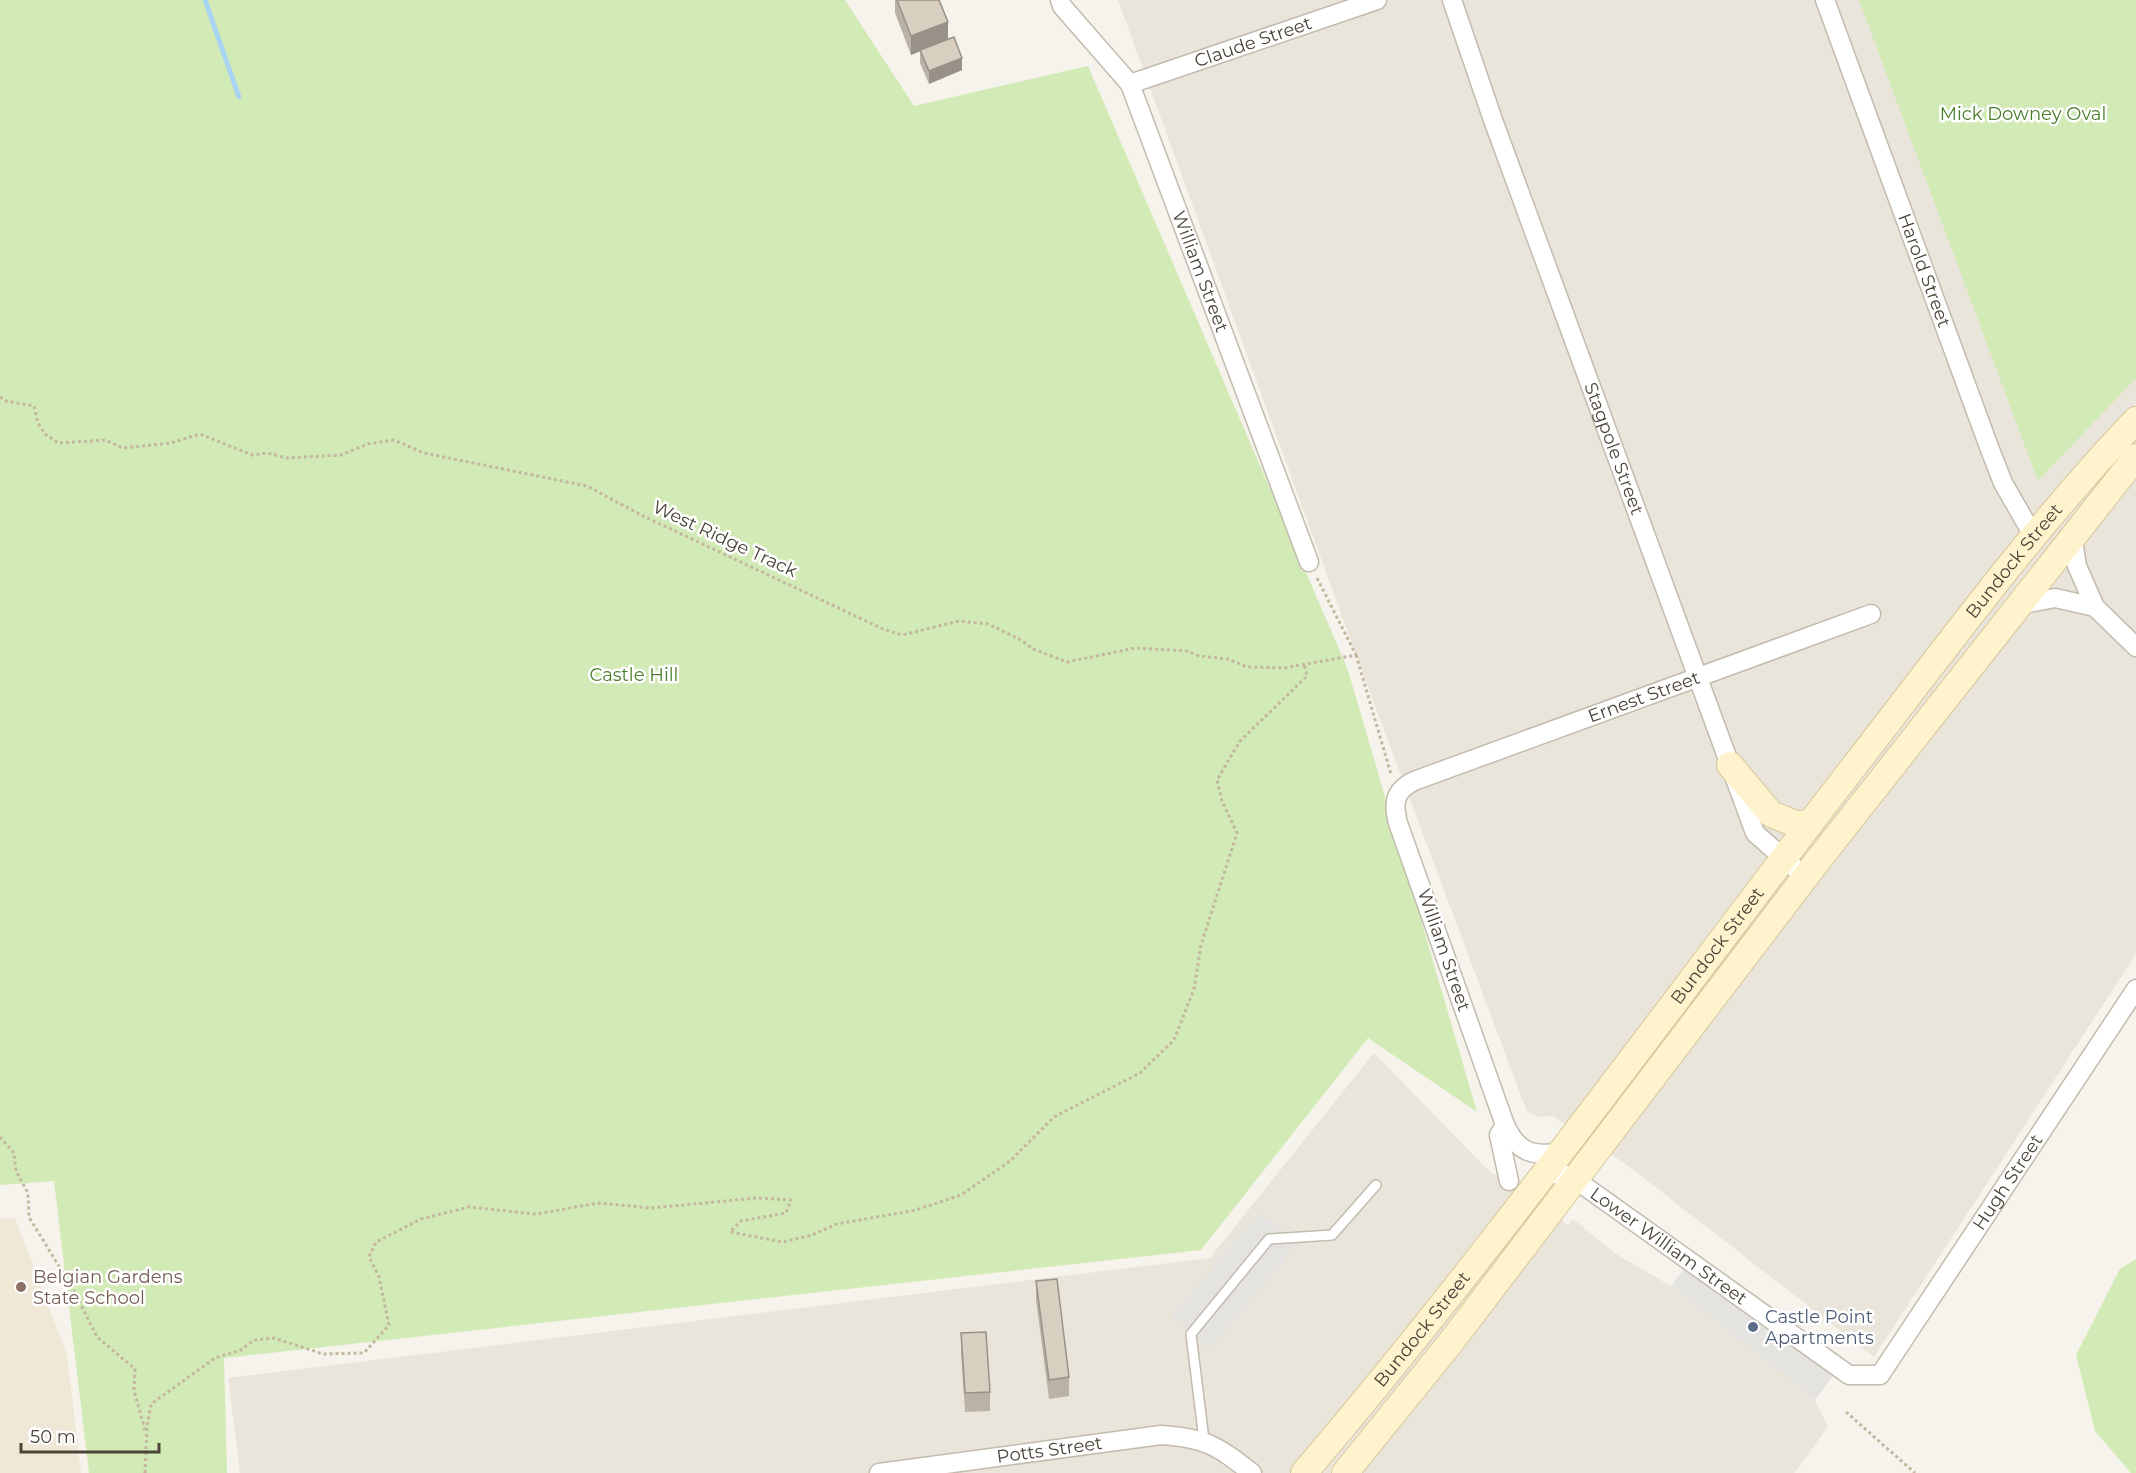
<svg xmlns="http://www.w3.org/2000/svg" width="2136" height="1473" font-family="Montserrat,sans-serif">
<style>
.residential{fill:#eae5da}
.education{fill:#efe8d6}
.green{fill:#d2eab5}
.parking{fill:#e5e3e0}
.lines{fill:none;stroke-linecap:round;stroke-linejoin:round}
.stream{stroke:#a9d4f2;stroke-width:5}
.service-casing{stroke:#c2bbae;stroke-width:12}
.minor-casing{stroke:#c2bbae;stroke-width:21}
.secondary-casing{stroke:#d6c79b;stroke-width:28}
.path{stroke:#c4b79f;stroke-width:3;stroke-dasharray:3 3;stroke-linecap:butt}
.service{stroke:#fff;stroke-width:9}
.minor{stroke:#fff;stroke-width:18}
.secondary{stroke:#fff3cd;stroke-width:26}
.wall{fill:#bab2a6}
.shaded-wall{fill:#979187}
.building{fill:#d8cfc1;stroke:#979187;stroke-width:1.5}
.education-dot{fill:#8d6e63;stroke:#fff;stroke-width:2}
.service-dot{fill:#5c6f8a;stroke:#fff;stroke-width:2}
.labels{text-anchor:middle;dominant-baseline:central;stroke-width:5;stroke-linejoin:round;paint-order:stroke}
.street-label{font-size:18px;fill:#4b4439;stroke:#fff}
.park-label{font-size:18px;fill:#4a7f2a;stroke:#fff}
.education-label{font-size:18px;fill:#785e54;stroke:#fff;text-anchor:start}
.service-label{font-size:18px;fill:#4e5e75;stroke:#fff;text-anchor:start}
</style>
<rect width="100%" height="100%" fill="#f6f3ec"/>
<g class="residential">
<polygon points="1118,0 2136,0 2136,954 1874,1357 1627,1165 1553,1116 1540,1117 1527,1112 1356,655"/>
<polygon points="1374,1053 1487,1169 1568,1225 1573,1219 1616,1254 1671,1286 1815,1400 1828,1427 1794,1473 240,1473 228,1378 1210,1258"/>
</g>
<polygon class="education" points="15,1218 67,1355 81,1473 0,1473 0,1219"/>
<g class="green">
<polygon points="0,0 845,0 914,106 1088,66 1348,670 1477,1112 1368,1038 1201,1250 224,1358 227,1473 89,1473 54,1181 0,1185"/>
<polygon points="1859,0 2136,0 2136,378 2038,481"/>
<polygon points="2136,1259 2136,1473 2131,1473 2095,1431 2076,1355 2120,1269"/>
</g>
<g class="parking">
<polygon points="1259,1212 1298,1244 1210,1350 1171,1317"/>
<polygon points="1691,1260 1839,1368 1815,1400 1671,1286"/>
</g>
<g class="lines">
<polyline class="stream" points="205,0 239,97"/>
<defs>
<polyline id="service" points="1204,1440 1191,1334 1269,1239 1332,1235 1376,1185"/>
<g id="minor">
<path id="s1" d="M1060 0 1062 6 1130 84 1309 562"/>
<path id="s2" d="M1452 0 1493 120 1755 833 1805 877"/>
<path id="s3" d="M1825 0 1989 447 2003 483 2033 535"/>
<path id="s4" d="M1130 84 1377 0"/>
<polyline points="2072,535 2077,566 2095,607 2136,647"/>
<polyline points="2017,605 2055,598 2095,607"/>
<path d="M1505 1125C1518 1153 1533 1157 1562 1152"/>
<path id="s5" d="M1545 1173 1565 1175 1576 1180 1849 1375H1880L2136 989"/>
<path id="s6" d="M1509 1181 1499 1135 1505 1125 1398 823C1393 803 1394 791 1414 781L1871 614"/>
<path id="s7" d="M879 1473 1161 1435C1207 1438 1217 1446 1252 1473"/>
</g>
<g id="secondary">
<polyline points="1730,765 1771,814 1796,824 1811,823"/>
<path id="s8" d="M1304 1473C1498 1245 1672 1002 1855 765 1946 648 2033 528 2136 420"/>
<polyline points="1345,1473 1451,1342 1819,859 2136,457"/>
</g>
</defs>
<use href="#service" class="service-casing"/>
<use href="#minor" class="minor-casing"/>
<use href="#secondary" class="secondary-casing"/>
<g class="path">
<polyline points="0,397 6,401 34,406 38,423 45,434 58,443 105,440 123,448 171,443 200,434 252,455 267,453 287,458 341,455 368,444 394,440 424,453 587,486 641,515 883,629 902,635 959,621 988,624 1021,640 1033,649 1067,662 1135,648 1187,651 1199,656 1228,659 1247,667 1284,668 1356,655 1317,578"/>
<polyline points="1356,655 1391,774"/>
<polyline points="0,1137 14,1153 16,1171 28,1193 29,1217 74,1291 97,1337 135,1369 134,1391 145,1430"/>
<polyline points="1846,1412 1915,1473"/>
<polyline points="145,1473 147,1427 151,1404 215,1358 241,1350 254,1340 274,1338 323,1354 364,1353 389,1325 379,1277 369,1257 376,1242 421,1219 469,1207 536,1214 599,1203 651,1208 757,1198 791,1200 786,1213 741,1221 730,1232 783,1242 812,1235 837,1224 916,1210 961,1195 1010,1161 1054,1117 1140,1073 1174,1040 1194,989 1201,945 1237,833 1222,801 1217,780 1240,741 1307,676 1304,664"/>
</g>
<use href="#service" class="service"/>
<use href="#minor" class="minor"/>
<use href="#secondary" class="secondary"/>
</g>
<g class="wall">
<polygon points="895,0 939,0 948,39 962,70 929,84 920,63 920,51 911,55 895,13"/>
<polygon points="1036,1281 1069,1377 1069,1396 1049,1399 1036,1300"/>
<polygon points="961,1333 990,1392 990,1411 965,1412 961,1352"/>
</g>
<g class="shaded-wall">
<polygon points="948,22 948,40 911,55 911,36"/>
<polygon points="962,58 962,70 929,84 929,71"/>
</g>
<g class="building">
<polygon points="897,0 939,0 948,22 911,36"/>
<polygon points="954,37 962,58 929,71 920,50"/>
<polygon points="1057,1279 1069,1377 1049,1380 1036,1281"/>
<polygon points="986,1332 990,1392 965,1393 961,1333"/>
</g>
<circle class="education-dot" cx="21" cy="1287" r="6"/>
<circle class="service-dot" cx="1753" cy="1327" r="6"/>
<g class="labels">
<g class="street-label">
<text stroke="none"><textPath href="#s4" startOffset="130">Claude Street</textPath></text>
<text stroke="none"><textPath href="#s3" startOffset="288">Harold Street</textPath></text>
<text stroke="none"><textPath href="#s1" startOffset="310">William Street</textPath></text>
<text stroke="none"><textPath href="#s2" startOffset="477">Stagpole Street</textPath></text>
<text transform="translate(725 539) rotate(25)">West Ridge Track</text>
<text stroke="none"><textPath href="#s8" startOffset="1156">Bundock Street</textPath></text>
<text stroke="none"><textPath href="#s6" startOffset="674">Ernest Street</textPath></text>
<text stroke="none"><textPath href="#s8" startOffset="670">Bundock Street</textPath></text>
<text transform="translate(1444 950) rotate(71)">William Street</text>
<text stroke="none"><textPath href="#s5" startOffset="630">Hugh Street</textPath></text>
<text stroke="none"><textPath href="#s5" startOffset="146">Lower William Street</textPath></text>
<text stroke="none"><textPath href="#s8" startOffset="186">Bundock Street</textPath></text>
<text stroke="none"><textPath href="#s7" startOffset="172">Potts Street</textPath></text>
</g>
<g class="park-label">
<text x="2023" y="114">Mick Downey Oval</text>
<text x="634" y="675">Castle Hill</text>
</g>
<g class="education-label">
<text x="33" y="1277">Belgian Gardens<tspan x="33" dy="21">State School</tspan></text>
</g>
<g class="service-label">
<text x="1765" y="1317">Castle Point<tspan x="1765" dy="21">Apartments</tspan></text>
</g>
</g>
<path d="M21 1443v9h138v-9" fill="none" stroke="#4b4439" stroke-width="3"/>
<text x="30" y="1443" font-size="18" fill="#4b4439" stroke="#ffffff" stroke-width="4.5" paint-order="stroke">50 m</text>
</svg>
